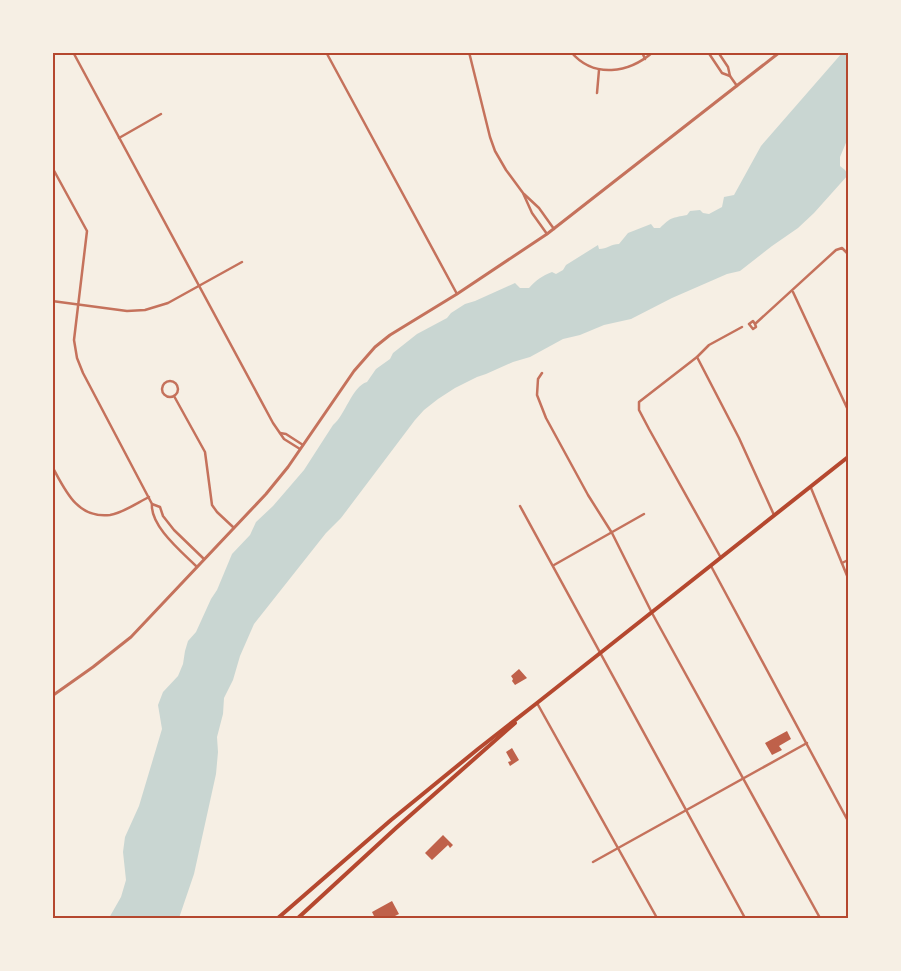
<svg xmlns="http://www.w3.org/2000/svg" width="901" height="971" font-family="'Fira Sans',sans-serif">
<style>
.water{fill:#c9d6d2}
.building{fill:#bf614a}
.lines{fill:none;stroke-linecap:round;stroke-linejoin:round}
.minor{stroke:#c5725c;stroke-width:2.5}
.tertiary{stroke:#c5725c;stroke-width:3}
.primary{stroke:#b5482f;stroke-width:4}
.neatline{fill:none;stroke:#b5482f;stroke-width:2}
</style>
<rect width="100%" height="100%" fill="#f6efe4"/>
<path class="water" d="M842 53H848V138L840 157V166L845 170 848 175 814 213 798 228 772 246 740 271 727 274 672 298 631 319 604 325 580 335 563 339 530 357 513 362 486 374 477 377 455 388 438 399 424 410 415 420 341 518 326 533 254 624 240 656 233 680 224 698 223 714 217 737 218 752 216 774 194 874 179 918H109L121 897 126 880 123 852 125 837 139 806 162 729 158 705 163 692 178 676 183 664 185 651 188 641 196 632 211 599 217 590 232 554 250 535 256 522 273 506 304 470 333 425C345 416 352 386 367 382L376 369 390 359 393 353 417 334 447 318 451 313 465 304 475 301 515 283 520 288H529C536 280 542 276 552 272L556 274 563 270 566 265 598 245 599 249C607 249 611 244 619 244L628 233 651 224 654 228H660C671 217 672 218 687 215L690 211 700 210 703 213 709 214 722 207 724 197 734 195 761 146Z"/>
<g class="building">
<polygon points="519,669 527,678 515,685 512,681 513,679 511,676"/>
<polygon points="787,731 791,739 779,746 782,750 772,755 765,743"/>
<polygon points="512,748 519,760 510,766 508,762 511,761 506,752"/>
<polygon points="443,835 453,845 450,848 448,845 432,860 425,853"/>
<polygon points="392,901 399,914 391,918 375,918 372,912"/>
</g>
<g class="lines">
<g class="minor">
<polyline points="73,52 273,423 284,439 300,449"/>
<polyline points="326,52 457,294"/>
<polyline points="469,52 490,137 495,151 506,170 523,193 532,213 547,234"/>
<path d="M571 52C594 79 629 73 653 52"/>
<polyline points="642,52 645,59"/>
<polyline points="708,52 722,73 730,76"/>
<polyline points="718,52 728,67 730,76 737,86"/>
<polyline points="597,93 599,70"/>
<polyline points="119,138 161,114"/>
<polyline points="52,167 87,231 74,340 77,358 83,373 152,504 160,507 163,516 174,530 204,559"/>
<polyline points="524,194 539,208 554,229"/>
<polyline points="793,292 848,410"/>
<polyline points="52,301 127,311 145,310 168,303 242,262"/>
<polyline points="755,324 756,327 753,329 749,324 753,321 755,324 836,250 842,248 848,254"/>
<polyline points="697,357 739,438 774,515"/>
<polyline points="542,373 538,379 537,395 546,418 588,495 612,533 652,613 820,918"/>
<circle cx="170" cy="389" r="8"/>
<polyline points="174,396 205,452 212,505 217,512 233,527"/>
<polyline points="280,433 286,434 303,445"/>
<path d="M52 466C65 490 77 519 110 515 123 513 137 503 149 497"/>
<polyline points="811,488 848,578"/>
<path d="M152 504C150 526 182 552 197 567"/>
<polyline points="520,506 745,918"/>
<polyline points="721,558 649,429 639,410 639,402 697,357 709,345 742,327"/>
<polyline points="842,563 848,560"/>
<polyline points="554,565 644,514"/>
<polyline points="711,566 848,821"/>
<polyline points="537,703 657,918"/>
<polyline points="593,862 807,743"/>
</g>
<polyline class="tertiary" points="52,696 93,667 131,637 266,494 288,467 354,371 375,347 390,335 457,294 547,234 780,52"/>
<g class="primary">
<polyline points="278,918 391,820 478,749 537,703 848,457"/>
<polyline points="298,918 396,828 515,723"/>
</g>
</g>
<rect width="901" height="971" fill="none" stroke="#f6efe4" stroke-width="108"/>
<rect x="54" y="54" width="793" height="863" class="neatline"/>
</svg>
